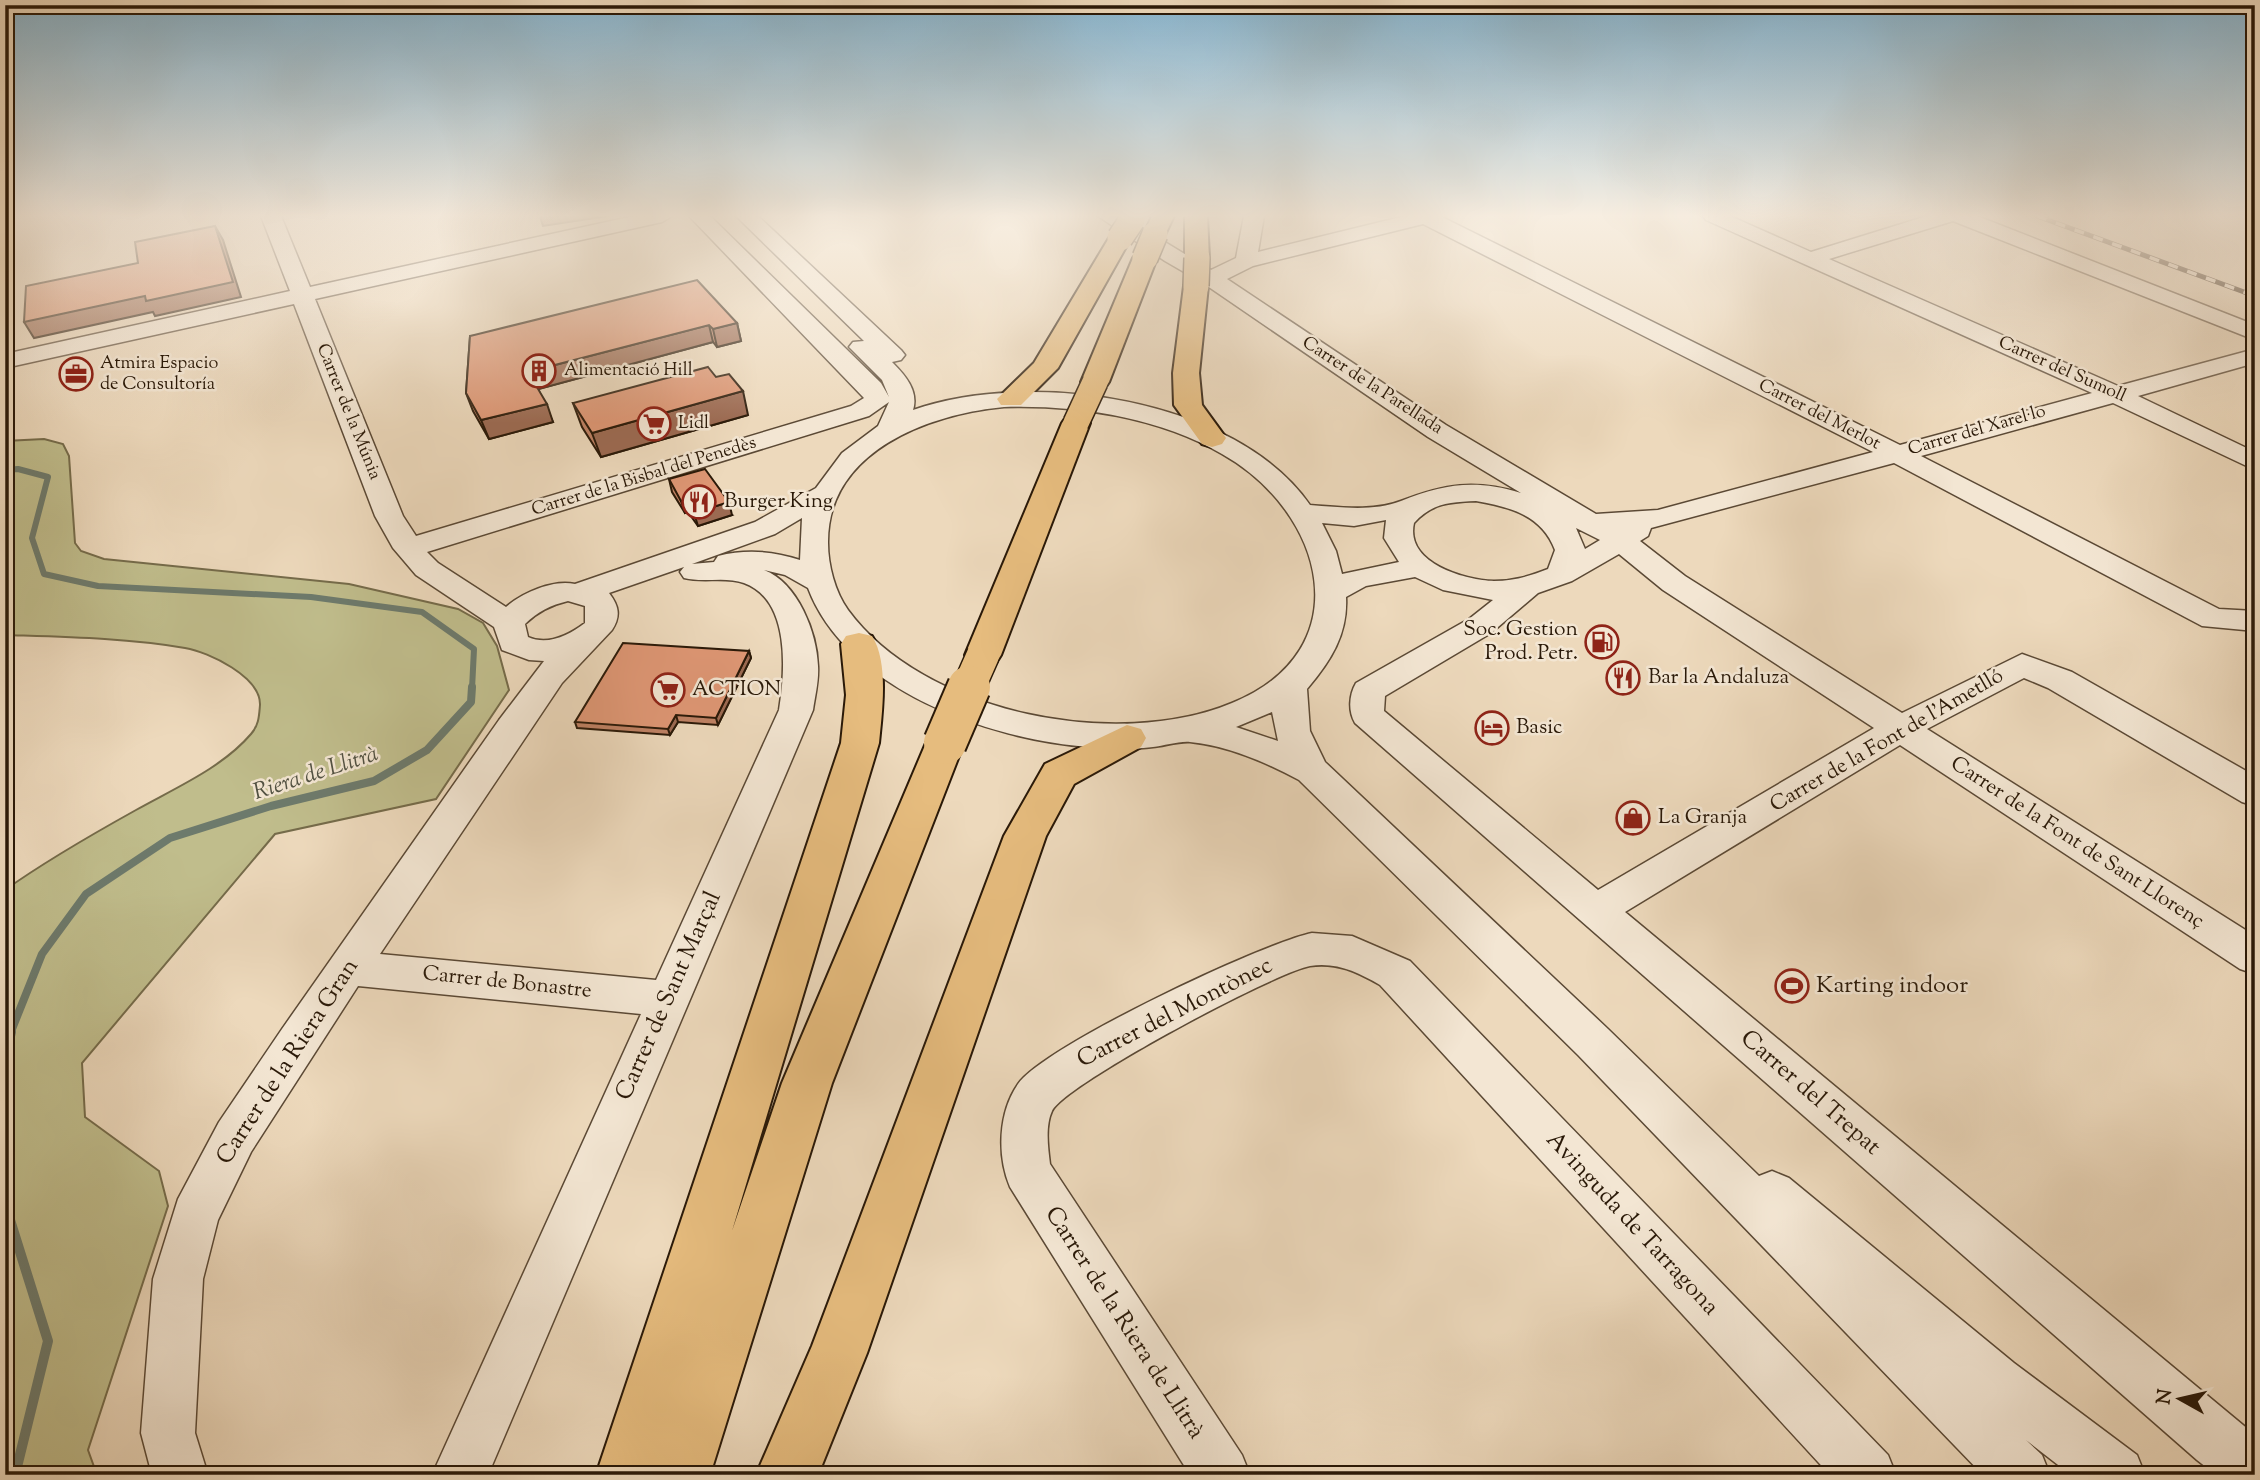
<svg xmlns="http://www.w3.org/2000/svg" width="2260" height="1480" font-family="'Sorts Mill Goudy',serif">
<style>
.green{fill:#c0bd8c;stroke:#756b4a;stroke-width:2}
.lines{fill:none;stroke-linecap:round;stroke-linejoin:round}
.stream-far2{stroke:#6d7a6c;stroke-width:6}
.stream-far1{stroke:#6d7a6c;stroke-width:8}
.stream{stroke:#6d7a6c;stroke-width:10}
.minor-casing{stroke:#5b4935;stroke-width:3}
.highway-casing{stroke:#2a1908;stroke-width:4}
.minor{fill:#f3e6d3;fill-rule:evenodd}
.highway{fill:#e6bc7e;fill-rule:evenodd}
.rail-casing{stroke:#2a1908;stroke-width:5}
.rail{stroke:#f3e6d3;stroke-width:3.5;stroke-dasharray:10;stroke-linecap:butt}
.highway-bridge-far2-casing{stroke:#2a1908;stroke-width:28;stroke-linecap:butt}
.highway-bridge-far1-casing{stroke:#2a1908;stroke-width:35;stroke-linecap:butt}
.highway-bridge-casing{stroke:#2a1908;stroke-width:46;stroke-linecap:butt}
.highway-bridge-far2{stroke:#e6bc7e;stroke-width:25}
.highway-bridge-far1{stroke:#e6bc7e;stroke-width:32}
.highway-bridge{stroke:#e6bc7e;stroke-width:42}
.wall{fill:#c08265;stroke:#2a1908;stroke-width:2}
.shaded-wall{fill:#9c6a52;stroke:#2a1908;stroke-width:2}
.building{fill:#df9775;stroke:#2a1908;stroke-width:2}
.labels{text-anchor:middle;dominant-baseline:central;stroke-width:5;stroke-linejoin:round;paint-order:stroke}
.far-poi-label{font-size:18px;fill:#2a1908;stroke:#f3e6d3;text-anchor:start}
.far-street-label{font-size:18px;fill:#2a1908;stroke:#f3e6d3}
.poi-label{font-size:21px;fill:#2a1908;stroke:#f3e6d3;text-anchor:start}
.street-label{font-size:21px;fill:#2a1908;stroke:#f3e6d3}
.water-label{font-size:23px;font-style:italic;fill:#515142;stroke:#f3e6d3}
.near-poi-label{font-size:24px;fill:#2a1908;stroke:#f3e6d3;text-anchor:start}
.near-street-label{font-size:24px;fill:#2a1908;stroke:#f3e6d3}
</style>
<rect width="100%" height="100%" fill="#edd9bc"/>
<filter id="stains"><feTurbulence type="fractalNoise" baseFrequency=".00286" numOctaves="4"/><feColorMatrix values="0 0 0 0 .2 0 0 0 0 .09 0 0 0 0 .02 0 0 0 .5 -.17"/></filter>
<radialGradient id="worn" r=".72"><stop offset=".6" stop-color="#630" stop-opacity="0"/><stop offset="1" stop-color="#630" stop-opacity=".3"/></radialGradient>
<path class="green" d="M44 439 63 444 69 456 75 543 81 551 104 559 349 584 458 609 483 623 497 646 509 690 436 799 275 834 82 1063 85 1117 159 1171 168 1206 88 1450 97 1475H5V890C47 860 91 835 136 810 175 788 222 768 251 734 259 725 259 716 260 705 261 677 209 652 185 648 126 638 65 637 5 635V441Z"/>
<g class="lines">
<polyline class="stream-far2" points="5,470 18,469 48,477 32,538 44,574 98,586 311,597 422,612 474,649 472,689"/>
<polyline class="stream-far1" points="10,1034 42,954 86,894 170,838 271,806 374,781 427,750 471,702 472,687"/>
<g class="stream">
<polyline points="5,1058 11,1032"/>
<polyline points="5,1204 48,1341 15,1475"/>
</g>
<defs>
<g id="minor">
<path d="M261 216H281L310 287 634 216H672L662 222 315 299 403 516 416 536 851 406 864 398 689 216H710L881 383 889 397 882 380 849 347 853 342 864 341 736 216H758L901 350 905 355 901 360 892 362C905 375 919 391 913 410 1030 369 1235 397 1310 505 1339 507 1373 512 1401 501 1444 484 1475 479 1521 493L1428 437 1203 283 1165 261 1098 216H1122L1211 270 1236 258 1244 216H1264L1258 252 1405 216H1440L1900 445 2092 393 1706 220 1703 216H1730L1811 252 1927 216H1977L2255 325V340L1953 221 1829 259 2118 386 2255 349V363L2138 396 2255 452V470L2113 403 1921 456 2219 609 2255 611V631L2202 626 1894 463 1651 528 1648 536 1640 541 1685 576 1902 713 2022 654 2072 672 2255 776V806L2242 802 2048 688 2024 678 1927 729 2255 936V974L2240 969 1900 745 1625 912 2255 1435V1475H2216L2197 1460 1355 723C1348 711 1349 695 1356 683L1469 619 1493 600 1443 590 1415 577 1366 586 1346 597C1348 634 1331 661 1307 689L1310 731 1325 762 1608 1029 1759 1176 1772 1171 1789 1178 2014 1363 2137 1455 2145 1475H2071L2026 1440 2042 1455 2050 1475H1983L1578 1055 1299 780C1265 762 1229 746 1190 742 1179 741 1164 746 1153 747 1132 750 1111 749 1089 747 989 740 846 689 808 588L785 575 764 570C798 583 817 633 818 666 819 681 815 696 813 710L488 1475H432L641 1014 358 986 251 1152 218 1220 203 1279 195 1433 208 1475H152L141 1433 153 1279 178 1199 219 1122 282 1029 499 720 544 661 529 660 502 650 494 627 416 575 393 548 375 516 294 304 5 368V354L290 291ZM1423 224 1873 452 1658 510 1596 514 1446 425 1227 279 1253 266ZM889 402 878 426 842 453 816 488 755 522 575 584C553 579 522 593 506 607L438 563 427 552 869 416ZM1004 407C1078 405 1158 417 1222 454 1325 512 1362 650 1232 703 1117 751 924 714 848 610 835 592 828 565 828 543 827 451 929 414 1004 407ZM1476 501C1510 507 1542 515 1555 550L1548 569C1530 576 1514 581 1494 581 1464 580 1405 563 1414 523 1432 503 1450 502 1476 501ZM802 518 800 560C773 551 746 549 718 556L714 562 692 564 775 534ZM1386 520 1384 538 1399 562 1342 574 1336 551 1322 523 1354 526ZM1576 528 1600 540 1585 549ZM1619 554 1663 590 1874 728 1598 890 1384 711 1385 696 1491 633 1538 593 1572 581ZM684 567 680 572 684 578C704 583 725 576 744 583 791 600 785 672 779 710L656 980 380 954 562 683 612 630C621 616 619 606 609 593ZM568 601 585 606V623C569 635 548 646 528 637L525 624C537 612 551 605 568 601ZM1272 712 1278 741 1236 727Z"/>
<path d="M1312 933 1352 936 1410 961 1888 1455 1896 1475H1830L1380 985C1357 972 1337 962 1310 966 1276 972 1065 1084 1052 1111 1045 1126 1048 1148 1050 1164L1242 1455 1250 1475H1190L1010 1187C997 1156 998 1113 1018 1084 1044 1046 1263 943 1312 933Z"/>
</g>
<g id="highway">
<polygon points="1152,216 1174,216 1163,239 1155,241 1144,234"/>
<polygon points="1185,216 1207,216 1209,258 1205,263 1189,263 1185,258"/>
<polygon points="1120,231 1131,238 1058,368 1021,405 1001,405 997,399 1034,363 1109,238"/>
<polygon points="1145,251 1153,253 1157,258 1109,382 1105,388 1085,388 1081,382 1133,258 1137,253"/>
<polygon points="1196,279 1205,281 1208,286 1199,373 1202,405 1226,438 1222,444 1212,447 1202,444 1174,405 1173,373 1184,286 1187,281"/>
<polygon points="1076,414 1086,417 1090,423 1001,655 996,663 983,667 970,663 965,655 1062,423 1066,417"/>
<path d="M859 633 872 636C889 662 882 713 879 743L732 1231 782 1083 926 743 931 733 945 730 959 733 964 743 832 1083 710 1475H596L841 743 846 695 841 644 846 636Z"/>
<polygon points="1127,725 1141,729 1146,738 1141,747 1074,784 1046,836 867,1353 818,1475 756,1475 812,1346 1004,836 1045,764"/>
</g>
</defs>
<use href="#minor" class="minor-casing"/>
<use href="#highway" class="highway-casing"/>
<use href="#minor" class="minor"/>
<use href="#highway" class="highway"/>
<defs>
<polyline id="rail" points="2037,216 2255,296"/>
</defs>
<use href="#rail" class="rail-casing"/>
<use href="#rail" class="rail"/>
<defs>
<g id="highway-bridge-far2">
<polyline points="1120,238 1132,220"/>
<polyline points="1145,258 1155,234"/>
<polyline points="1196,286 1197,258"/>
<polyline points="1076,423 1095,382"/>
</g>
<polyline id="highway-bridge-far1" points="968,689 983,655"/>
<polyline id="highway-bridge" points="945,743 969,687"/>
</defs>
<use href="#highway-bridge-far2" class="highway-bridge-far2-casing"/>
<use href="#highway-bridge-far1" class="highway-bridge-far1-casing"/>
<use href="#highway-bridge" class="highway-bridge-casing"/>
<use href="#highway-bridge-far2" class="highway-bridge-far2"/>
<use href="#highway-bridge-far1" class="highway-bridge-far1"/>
<use href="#highway-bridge" class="highway-bridge"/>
</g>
<g class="wall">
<polygon points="737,323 741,341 717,347 713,342 538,389 553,422 489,439 473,411 466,393 470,336"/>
<polygon points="573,403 748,415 601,457 582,427"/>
<polygon points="669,479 732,515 698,526 688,512 685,513 672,492"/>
<polygon points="749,651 751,658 718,725 678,722 670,735 577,728 575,722"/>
</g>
<g class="shaded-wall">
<polygon points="540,216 608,216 543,226"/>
<polygon points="215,226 223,240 241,297 155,316 153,312 34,338 24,322"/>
<polygon points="737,323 741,341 717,347 713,329"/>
<polygon points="709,325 713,342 535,390 528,372"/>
<polygon points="743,391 748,415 601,457 592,433"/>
<polygon points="547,404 553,422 489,439 481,420"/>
<polygon points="685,500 688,512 685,513 681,501"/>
<polygon points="729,502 732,515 698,526 694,513"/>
<polygon points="749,651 751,658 718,725 716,718"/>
<polygon points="676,715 678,722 670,735 668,729"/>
</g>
<g class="building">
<polygon points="215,226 233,282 146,301 145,296 24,322 26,286 138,263 135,242"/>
<polygon points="697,280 737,323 713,329 709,325 528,372 547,404 481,420 466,393 470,336"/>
<polygon points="708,367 716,377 729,374 743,391 592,433 573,403"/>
<polygon points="705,469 729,502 694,513 685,500 681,501 669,479"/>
<polygon points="623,643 749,651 716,718 676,715 668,729 575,722"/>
</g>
<linearGradient id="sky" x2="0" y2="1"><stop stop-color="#88b6d1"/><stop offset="0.51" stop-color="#f7eee1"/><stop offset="1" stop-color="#f7eee1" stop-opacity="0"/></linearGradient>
<rect width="2260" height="423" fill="url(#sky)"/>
<defs>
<symbol id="building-ring" viewBox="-11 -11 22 22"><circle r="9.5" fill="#f3e6d3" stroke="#8f2418" stroke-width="1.5"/><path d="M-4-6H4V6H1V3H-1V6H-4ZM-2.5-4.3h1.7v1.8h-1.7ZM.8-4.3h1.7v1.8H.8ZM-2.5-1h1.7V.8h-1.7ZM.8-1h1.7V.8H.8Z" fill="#8f2418"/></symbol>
<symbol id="office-ring" viewBox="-11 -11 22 22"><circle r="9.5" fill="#f3e6d3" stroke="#8f2418" stroke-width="1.5"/><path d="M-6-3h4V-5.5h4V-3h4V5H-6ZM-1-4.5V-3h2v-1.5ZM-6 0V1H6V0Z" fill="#8f2418"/></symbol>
<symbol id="supermarket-ring" viewBox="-11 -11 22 22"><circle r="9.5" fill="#f3e6d3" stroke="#8f2418" stroke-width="1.5"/><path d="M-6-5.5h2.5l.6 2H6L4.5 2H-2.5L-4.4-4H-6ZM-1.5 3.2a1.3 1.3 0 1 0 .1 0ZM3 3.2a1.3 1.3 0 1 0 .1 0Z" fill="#8f2418"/></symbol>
<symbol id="restaurant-ring" viewBox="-11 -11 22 22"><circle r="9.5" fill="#f3e6d3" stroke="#8f2418" stroke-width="1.5"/><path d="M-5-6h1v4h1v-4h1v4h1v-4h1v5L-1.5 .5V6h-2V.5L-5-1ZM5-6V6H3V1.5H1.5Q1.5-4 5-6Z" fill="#8f2418"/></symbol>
<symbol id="fuel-ring" viewBox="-11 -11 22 22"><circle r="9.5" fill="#f3e6d3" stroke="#8f2418" stroke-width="1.5"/><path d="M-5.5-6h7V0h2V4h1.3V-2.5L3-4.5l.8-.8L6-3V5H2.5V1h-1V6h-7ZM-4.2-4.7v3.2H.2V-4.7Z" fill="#8f2418"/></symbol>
<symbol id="hotel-ring" viewBox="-11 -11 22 22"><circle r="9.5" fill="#f3e6d3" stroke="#8f2418" stroke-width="1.5"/><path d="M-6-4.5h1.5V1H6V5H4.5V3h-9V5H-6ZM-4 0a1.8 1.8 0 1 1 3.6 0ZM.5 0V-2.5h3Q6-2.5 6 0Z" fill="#8f2418"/></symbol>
<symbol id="shop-ring" viewBox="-11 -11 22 22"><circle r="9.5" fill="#f3e6d3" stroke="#8f2418" stroke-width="1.5"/><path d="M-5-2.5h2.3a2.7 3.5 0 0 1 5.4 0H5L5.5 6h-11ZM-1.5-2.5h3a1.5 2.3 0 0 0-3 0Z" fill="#8f2418"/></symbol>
<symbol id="stadium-ring" viewBox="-11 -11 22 22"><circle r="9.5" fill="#f3e6d3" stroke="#8f2418" stroke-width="1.5"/><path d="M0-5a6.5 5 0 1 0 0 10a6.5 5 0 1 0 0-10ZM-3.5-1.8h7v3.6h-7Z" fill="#8f2418"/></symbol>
</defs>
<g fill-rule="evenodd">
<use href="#building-ring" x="520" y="352" width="38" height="38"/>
<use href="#office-ring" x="57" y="355" width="38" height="38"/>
<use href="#supermarket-ring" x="635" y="405" width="38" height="38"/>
<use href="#restaurant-ring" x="680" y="483" width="38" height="38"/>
<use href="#fuel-ring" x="1583" y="623" width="38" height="38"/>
<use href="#restaurant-ring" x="1604" y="659" width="38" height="38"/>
<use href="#supermarket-ring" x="649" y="671" width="38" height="38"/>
<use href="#hotel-ring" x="1473" y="709" width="38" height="38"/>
<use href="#shop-ring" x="1614" y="799" width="38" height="38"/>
<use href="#stadium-ring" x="1773" y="967" width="38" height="38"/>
</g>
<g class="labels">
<g class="far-poi-label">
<text x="100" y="364">Atmira Espacio<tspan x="100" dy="21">de Consultoría</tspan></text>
<text x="564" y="371">Alimentació Hill</text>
<text x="678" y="424">Lidl</text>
</g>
<g class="far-street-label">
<text transform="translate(2062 370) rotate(24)">Carrer del Sumoll</text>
<text transform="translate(1372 386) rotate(33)">Carrer de la Parellada</text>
<text transform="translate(348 412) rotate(68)">Carrer de la Múnia</text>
<text transform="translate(1819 415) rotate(27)">Carrer del Merlot</text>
<text transform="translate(1977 431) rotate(-16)">Carrer del Xarel·lo</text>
<text transform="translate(644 477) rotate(-17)">Carrer de la Bisbal del Penedès</text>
</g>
<g class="poi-label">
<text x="724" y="502">Burger King</text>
<text x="1578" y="630" text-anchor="end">Soc. Gestion<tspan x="1578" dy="24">Prod. Petr.</tspan></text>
<text x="1648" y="678">Bar la Andaluza</text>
<text x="692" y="690">ACTION</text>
<text x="1516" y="728">Basic</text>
<text x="1658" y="818">La Granja</text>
</g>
<g class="street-label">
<text transform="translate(1887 741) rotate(-30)">Carrer de la Font de l'Ametlló</text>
<text transform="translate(2077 843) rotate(33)">Carrer de la Font de Sant Llorenç</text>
<text transform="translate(507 983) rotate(6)">Carrer de Bonastre</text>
</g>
<g class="water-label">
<text transform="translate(316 774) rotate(-18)">Riera de Llitrà</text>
</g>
<g class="near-poi-label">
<text x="1816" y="986">Karting indoor</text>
</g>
<g class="near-street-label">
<text transform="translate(669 996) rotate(-66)">Carrer de Sant Marçal</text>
<text transform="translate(1175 1013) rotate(-27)">Carrer del Montònec</text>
<text transform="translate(288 1062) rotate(-57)">Carrer de la Riera Gran</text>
<text transform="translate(1810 1093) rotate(41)">Carrer del Trepat</text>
<text transform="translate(1632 1224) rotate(47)">Avinguda de Tarragona</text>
<text transform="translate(1124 1323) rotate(57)">Carrer de la Riera de Llitrà</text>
</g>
</g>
<rect width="2260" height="1480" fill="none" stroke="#edd9bc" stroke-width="28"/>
<rect x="7" y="7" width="2246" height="1466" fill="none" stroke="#2a1908" stroke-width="3.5"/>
<rect x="14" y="14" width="2232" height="1452" fill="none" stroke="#2a1908" stroke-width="2"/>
<g transform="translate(2180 1399) rotate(278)" stroke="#f3e6d3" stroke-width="5" paint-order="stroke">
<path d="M0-5L12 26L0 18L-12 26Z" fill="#2a1908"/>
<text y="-10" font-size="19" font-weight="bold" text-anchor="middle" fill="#2a1908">N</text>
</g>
<rect width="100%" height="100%" filter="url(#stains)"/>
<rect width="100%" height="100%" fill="url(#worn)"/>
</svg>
